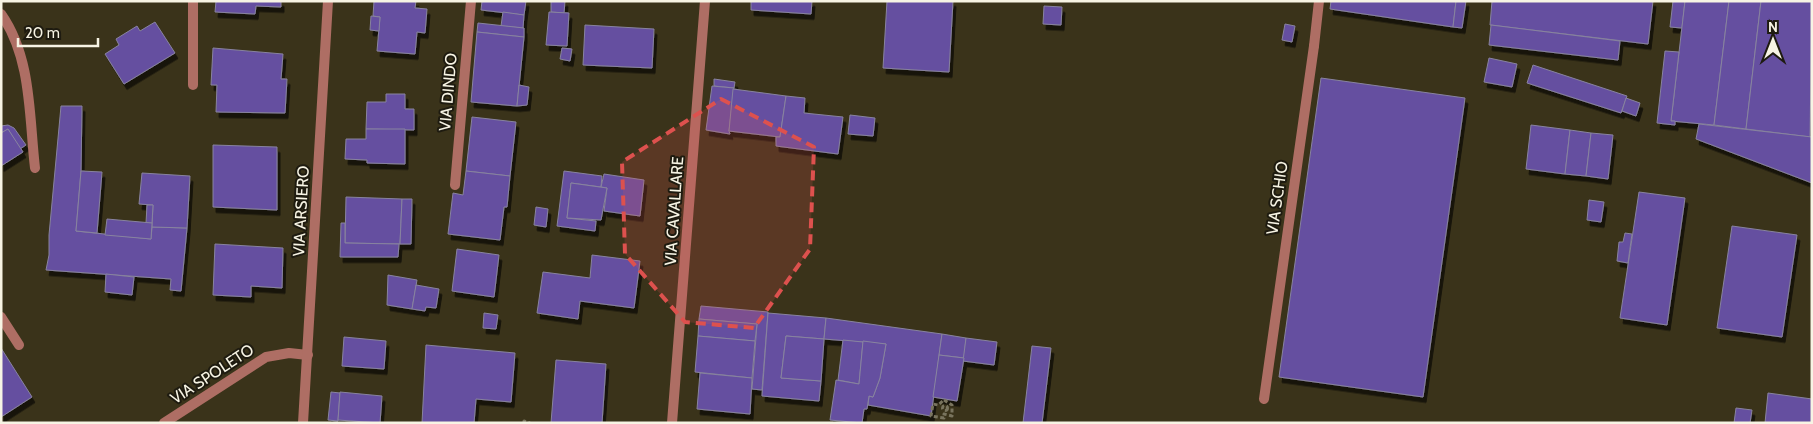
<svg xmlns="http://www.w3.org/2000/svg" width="1813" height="424" font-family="Cabin,sans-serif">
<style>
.building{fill:#6550a0;stroke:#88839f;filter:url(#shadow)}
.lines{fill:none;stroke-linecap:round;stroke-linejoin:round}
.path{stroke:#79745e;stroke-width:3;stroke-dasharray:4 2.5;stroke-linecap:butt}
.service{stroke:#ae6e64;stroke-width:10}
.minor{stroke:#ae6e64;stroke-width:10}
.marked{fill:#dd514e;fill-opacity:0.2;stroke:#dd514e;stroke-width:4;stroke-dasharray:10 6;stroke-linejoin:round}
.labels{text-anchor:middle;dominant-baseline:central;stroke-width:4;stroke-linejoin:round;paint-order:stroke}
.street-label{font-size:16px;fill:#f7f4e4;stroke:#1e1b10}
</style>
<defs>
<filter id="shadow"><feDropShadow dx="3" dy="5.5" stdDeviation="0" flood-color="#0009"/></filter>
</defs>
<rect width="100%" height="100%" fill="#3a331a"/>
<g class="building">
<polygon points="216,1 281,1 281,7 256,6 255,14 215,12"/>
<polygon points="374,1 416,1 415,8 427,9 425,33 417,32 415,54 377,51 380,17 373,16"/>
<polygon points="482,1 526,1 524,15 481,10"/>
<polygon points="551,1 565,1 564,13 551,12"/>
<polygon points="751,1 812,1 811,14 751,10"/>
<polygon points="887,1 953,1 949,72 883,68"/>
<polygon points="1331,1 1456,1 1453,27 1330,9"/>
<polygon points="1456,1 1466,1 1462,28 1453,27"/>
<polygon points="1492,1 1653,1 1648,44 1490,25"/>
<polygon points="1673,1 1685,1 1682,28 1670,27"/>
<polygon points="1685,1 1729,1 1714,125 1671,121"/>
<polygon points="1729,1 1761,1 1746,129 1714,125"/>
<polygon points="1761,1 1812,1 1810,137 1746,129"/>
<polygon points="1044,6 1062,7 1061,25 1043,24"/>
<polygon points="503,12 524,15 523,28 501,26"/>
<polygon points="549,12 569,13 567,46 546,45"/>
<polygon points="371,16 380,17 379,31 370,30"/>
<polygon points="155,22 175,53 124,84 105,54 119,45 116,39 137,26 140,31"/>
<polygon points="478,23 524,28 524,37 477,32"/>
<polygon points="1285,24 1295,26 1292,42 1282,40"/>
<polygon points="585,25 654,29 652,68 583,65"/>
<polygon points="1491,25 1620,41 1618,60 1489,45"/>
<polygon points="477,32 524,37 517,106 471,102"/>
<polygon points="213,48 283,54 281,79 287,79 285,113 216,112 217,85 211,85"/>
<polygon points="562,48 572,49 570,61 560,59"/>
<polygon points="1665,51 1679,52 1671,121 1675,121 1675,125 1657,123"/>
<polygon points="1489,58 1517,64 1512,87 1484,82"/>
<polygon points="1533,65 1627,96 1621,113 1527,83"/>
<polygon points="1321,78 1465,98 1423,397 1279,377"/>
<polygon points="714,79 735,82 734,88 714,86"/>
<polygon points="519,85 529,87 527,105 517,106"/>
<polygon points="712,86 734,88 729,131 730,134 706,130"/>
<polygon points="733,89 786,96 780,137 729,131"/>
<polygon points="386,94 405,94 405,109 414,109 414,130 366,129 367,102 386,102"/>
<polygon points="786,96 805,98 804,113 843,117 838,154 776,146 776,137 780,137"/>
<polygon points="1626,98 1640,103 1636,116 1622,111"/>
<polygon points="61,106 82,106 81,171 76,231 151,239 152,227 187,228 181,291 170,290 171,279 46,270 49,255 49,235"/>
<polygon points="850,115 875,118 873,136 848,134"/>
<polygon points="472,117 516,122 510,176 466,171"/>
<polygon points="1699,124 1812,137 1812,183 1696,139"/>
<polygon points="8,125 14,128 26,145 20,149 8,129 1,133 1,126"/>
<polygon points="1531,125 1570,130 1565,174 1526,169"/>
<polygon points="8,129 23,152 1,166 1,133"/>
<polygon points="366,129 405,129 405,164 367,163 367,160 345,159 346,139 366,139"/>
<polygon points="1570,130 1591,133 1586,176 1565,174"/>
<polygon points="1591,133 1613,135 1608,179 1586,176"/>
<polygon points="213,145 277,147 277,210 213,207"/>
<polygon points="81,171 102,172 97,233 76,231"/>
<polygon points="466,171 510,176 507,207 504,207 500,240 448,234 453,193 463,195"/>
<polygon points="564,171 602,176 601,187 571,183 567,218 596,221 595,231 557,226"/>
<polygon points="142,173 190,176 187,228 152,227 153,205 139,204"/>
<polygon points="604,174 644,180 640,216 604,211 607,188 601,187"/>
<polygon points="571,183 607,188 601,220 567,218"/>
<polygon points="1639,192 1685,198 1667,325 1620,318"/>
<polygon points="346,197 402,199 400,244 345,243"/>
<polygon points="402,199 412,199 411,244 400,244"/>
<polygon points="1589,200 1604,202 1601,222 1587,220"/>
<polygon points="147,205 153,205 152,223 146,223"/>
<polygon points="536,207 548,209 546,227 534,225"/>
<polygon points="107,219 152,223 151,239 105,235"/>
<polygon points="341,223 345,223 345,243 399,244 398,257 340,257"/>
<polygon points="1732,226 1797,235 1782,337 1717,328"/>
<polygon points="1625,233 1632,234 1628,263 1617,261 1619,242 1623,242"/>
<polygon points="215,244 283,248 282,288 251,286 251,297 213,295"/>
<polygon points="457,249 499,255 494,297 452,291"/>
<polygon points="592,255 640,261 634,308 580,301 578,319 537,313 543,272 590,278"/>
<polygon points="106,274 134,277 132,295 105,292"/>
<polygon points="388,275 417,280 412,309 387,305"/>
<polygon points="416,285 439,289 436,308 426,307 425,311 412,309"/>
<polygon points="701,306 768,312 762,390 752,389 757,324 699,319"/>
<polygon points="484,313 498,315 496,329 483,328"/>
<polygon points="768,313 826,318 824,339 786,336 781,378 821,381 819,401 762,396"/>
<polygon points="826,318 942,334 931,416 868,405 869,396 873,397 880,378 886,344 824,339"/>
<polygon points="699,319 757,324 755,341 698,336"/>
<polygon points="942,334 966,338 964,358 939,355"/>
<polygon points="698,336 755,341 752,378 695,372"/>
<polygon points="786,336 824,339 821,381 781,378"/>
<polygon points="344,337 386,341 384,369 342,366"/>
<polygon points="966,338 997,342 994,365 963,361"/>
<polygon points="843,340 863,342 859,384 838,380"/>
<polygon points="863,341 886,344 880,378 873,397 869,396 867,409 864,409 862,423 830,420 836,380 859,384"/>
<polygon points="426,345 515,353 511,402 476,399 474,423 422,423"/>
<polygon points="1032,346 1051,348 1042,423 1023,423"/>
<polygon points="1,348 32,397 1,417"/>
<polygon points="939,355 964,358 957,401 933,397"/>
<polygon points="556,360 606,364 602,423 551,423"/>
<polygon points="700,373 752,378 750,414 697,409"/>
<polygon points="331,392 340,393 338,421 328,420"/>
<polygon points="340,392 382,396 380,423 338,420"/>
<polygon points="1768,393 1812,399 1812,423 1765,423"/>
<polygon points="1736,408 1752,410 1750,423 1734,423"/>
</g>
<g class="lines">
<g class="path">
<polygon points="944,400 952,405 952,416 944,414 944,418 931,416 933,404 938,405"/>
<circle cx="945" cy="408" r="2.5"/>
<polyline points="524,423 524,421 530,423"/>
</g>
<g class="service">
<path d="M1 14C32 58 29 117 35 168"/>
<polyline points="193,85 193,1"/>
<polyline points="1,317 19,345"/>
<polyline points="1264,399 1314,46"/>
</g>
<g class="minor">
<polyline points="1314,46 1319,1"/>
<polyline points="455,185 471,1"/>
<polyline points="164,423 266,357 289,353 308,355"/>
<polyline points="303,423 328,1"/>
<polyline points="672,423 705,1"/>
</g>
</g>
<path class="marked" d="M721 99 814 147 810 249 754 328 685 322 625 254 622 162Z"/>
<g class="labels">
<g class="street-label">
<text transform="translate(448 92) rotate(-85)">VIA DINDO</text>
<text transform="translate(1277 198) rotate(-82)">VIA SCHIO</text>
<text transform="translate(301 211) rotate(-87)">VIA ARSIERO</text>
<text transform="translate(674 211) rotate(-86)">VIA CAVALLARE</text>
<text transform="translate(212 374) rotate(-33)">VIA SPOLETO</text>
</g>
</g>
<rect width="1813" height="424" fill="none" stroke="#f7f4e4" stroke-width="5"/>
<g transform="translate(1773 40)" stroke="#1e1b10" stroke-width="4" paint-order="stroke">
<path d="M0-4L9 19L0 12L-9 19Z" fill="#f7f4e4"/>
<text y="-8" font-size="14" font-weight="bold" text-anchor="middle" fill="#f7f4e4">N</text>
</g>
<path d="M18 38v8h80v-8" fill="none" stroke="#f7f4e4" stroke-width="2.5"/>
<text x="25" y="38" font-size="15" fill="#f7f4e4" stroke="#1e1b10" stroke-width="4" paint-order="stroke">20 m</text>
</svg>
